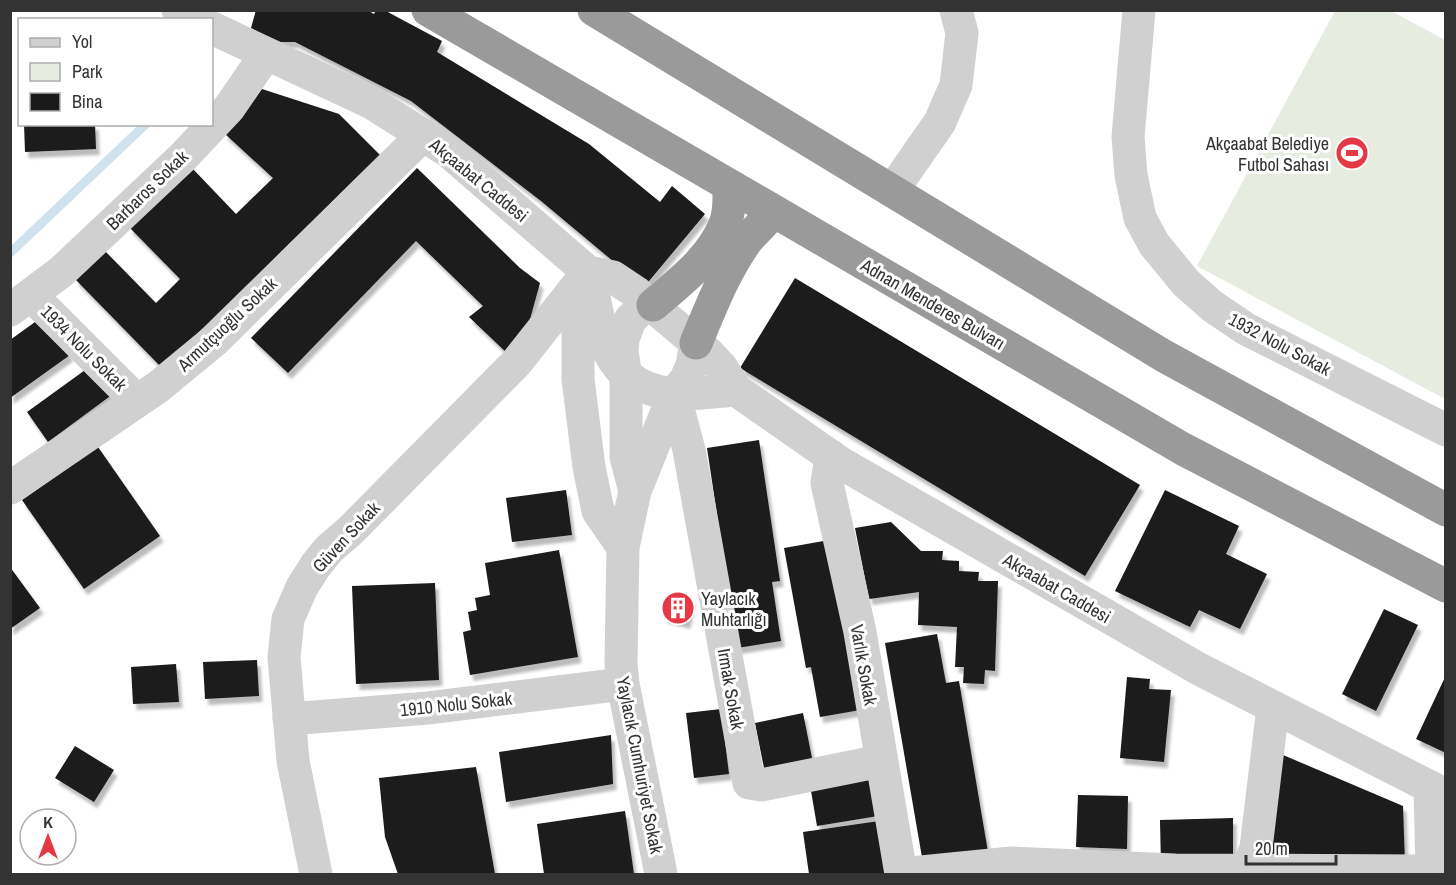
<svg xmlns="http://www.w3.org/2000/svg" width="1456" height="885" font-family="'Archivo Narrow',sans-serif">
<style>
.green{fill:#e6ecdf}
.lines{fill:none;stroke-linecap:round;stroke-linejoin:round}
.stream{stroke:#cfe2ee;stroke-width:9}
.building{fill:#1a1a1a;filter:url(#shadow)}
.minor{stroke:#d0d0d0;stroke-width:33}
.highway{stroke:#9a9a9a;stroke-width:33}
.labels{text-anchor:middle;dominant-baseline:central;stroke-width:6;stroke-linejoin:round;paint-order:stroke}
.poi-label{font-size:18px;fill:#333;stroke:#fff;text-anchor:end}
.street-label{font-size:18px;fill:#333;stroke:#fff}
</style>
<defs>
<filter id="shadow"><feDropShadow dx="3.5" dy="6" stdDeviation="1.5" flood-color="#0004"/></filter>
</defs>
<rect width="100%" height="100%" fill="#fff"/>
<polygon class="green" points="1335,11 1391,11 1445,40 1445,399 1197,266"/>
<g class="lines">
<polyline class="stream" points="10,253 146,124"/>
</g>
<g class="building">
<polygon points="256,10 367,10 374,14 376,10 384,10 442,41 437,52 589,144 660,202 672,186 705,214 644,287 541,201 411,101 295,42 276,42 251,28"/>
<polygon points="262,89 339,114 380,155 162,368 75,279 104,250 156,303 180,279 129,227 191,167 236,214 273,178 224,133"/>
<polygon points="24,124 95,124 96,149 25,152"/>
<polygon points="417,168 520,268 540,283 529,323 509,355 469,317 483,306 416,241 288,373 251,338"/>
<polygon points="795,278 1140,485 1085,576 740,368"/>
<polygon points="42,317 70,355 10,398 10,340"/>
<polygon points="92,365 113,394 48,442 27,412"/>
<polygon points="759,440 780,581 772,582 781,641 737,648 707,448"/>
<polygon points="98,447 160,536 84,589 22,500"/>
<polygon points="566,490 572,535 512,542 506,498"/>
<polygon points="1165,490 1239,526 1226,554 1267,574 1240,629 1199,610 1190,627 1115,591"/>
<polygon points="891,522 921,551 943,551 942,560 959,561 959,571 979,572 978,581 998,581 995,671 985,670 984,684 963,683 964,667 955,667 957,627 918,625 919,592 869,599 855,528"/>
<polygon points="835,539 866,709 820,717 811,667 806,668 784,548"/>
<polygon points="559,550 578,657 470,675 463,632 471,630 468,612 477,610 475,598 490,595 485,563"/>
<polygon points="10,567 40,608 10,629"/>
<polygon points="435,583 439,680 356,684 352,586"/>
<polygon points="667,596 692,598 687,623 664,617"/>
<polygon points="1384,609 1418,625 1376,711 1342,694"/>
<polygon points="937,634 946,683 959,681 988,852 923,863 885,643"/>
<polygon points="257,660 259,696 205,699 203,662"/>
<polygon points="176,664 179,702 133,704 131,667"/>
<polygon points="1446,675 1446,753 1416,739"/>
<polygon points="1127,677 1150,679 1149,689 1171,690 1164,762 1120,758"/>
<polygon points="721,709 729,774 694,778 686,713"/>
<polygon points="803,713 814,768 766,778 755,723"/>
<polygon points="611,735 613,784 506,802 499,752"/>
<polygon points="75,746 114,770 94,802 55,778"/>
<polygon points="1276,752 1403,806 1405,864 1264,865"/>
<polygon points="476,767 495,874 398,874 385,837 379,778"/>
<polygon points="876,768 884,815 817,826 809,779"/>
<polygon points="1078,795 1128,796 1127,849 1076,847"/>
<polygon points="625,811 634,874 544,874 537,824"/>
<polygon points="1233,818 1233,865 1161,866 1160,820"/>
<polygon points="886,820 893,873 809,874 803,832"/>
</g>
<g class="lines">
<g class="minor">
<polyline points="178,10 195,20"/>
<polyline points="1139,10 1128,137 1131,175 1140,218 1154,244 1186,283 1212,306 1246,329 1446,430"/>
<polyline points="212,28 372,103 448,151 588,272 613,277 637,293 708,353 722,368 736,390 839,462 1199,669 1446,795"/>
<polyline points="892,191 940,122 956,85 962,33 956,10"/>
<polyline points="588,276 578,328 578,379 589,467 598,511 623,547"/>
<path d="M591 284C596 303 600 336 609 352 637 405 686 394 736 390"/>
<polyline points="31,295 137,401"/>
<polyline points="10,310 61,272 183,157 229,108 266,54"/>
<polyline points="674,394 689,450 749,783 761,785 881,761"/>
<polyline points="831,456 827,483 860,632 901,874"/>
<polyline points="10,488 158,387 215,340 423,135"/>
<polyline points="635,491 626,457 626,376 622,352 623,339 630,320 639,311 653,305"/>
<polyline points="289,719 428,708 623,684"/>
<polyline points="1430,787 1432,874"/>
<polyline points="316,874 293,761 284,657 288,619 302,587 316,565 329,549 350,531 516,363 588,272"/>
<polyline points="661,874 623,684 621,663 623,547 635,491 674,394 686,379 692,365 696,343"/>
<polyline points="901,874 1012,863 1175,870 1432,871"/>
<polyline points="1246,874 1256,848 1273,707"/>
</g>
<g class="highway">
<polyline points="428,10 1183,449 1446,586"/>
<polyline points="594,10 1164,356 1446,510"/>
<path d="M653 305C680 282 712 258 725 224 730 212 729 198 729 186"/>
<path d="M696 343C711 307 725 270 748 239 756 230 765 221 774 212"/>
</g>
</g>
<defs>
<symbol id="stadium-disc" viewBox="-11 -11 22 22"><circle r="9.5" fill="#e63946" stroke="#fff"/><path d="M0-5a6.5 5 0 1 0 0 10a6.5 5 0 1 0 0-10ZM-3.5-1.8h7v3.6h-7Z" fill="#fff"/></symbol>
<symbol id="building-disc" viewBox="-11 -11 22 22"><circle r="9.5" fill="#e63946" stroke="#fff"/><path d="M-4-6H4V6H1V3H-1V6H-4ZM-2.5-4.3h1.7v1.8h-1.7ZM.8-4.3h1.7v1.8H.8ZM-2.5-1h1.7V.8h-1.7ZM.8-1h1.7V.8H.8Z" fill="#fff"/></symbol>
</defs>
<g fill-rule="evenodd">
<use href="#stadium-disc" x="1333" y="134" width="38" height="38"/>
<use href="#building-disc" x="659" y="589" width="38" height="38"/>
</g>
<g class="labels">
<g class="poi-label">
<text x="1329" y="143">Akçaabat Belediye<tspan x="1329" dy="21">Futbol Sahası</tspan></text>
<text x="701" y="598" text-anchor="start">Yaylacık<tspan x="701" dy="21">Muhtarlığı</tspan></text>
</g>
<g class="street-label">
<text transform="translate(479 180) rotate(39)">Akçaabat Caddesi</text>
<text transform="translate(147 190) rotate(-44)">Barbaros Sokak</text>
<text transform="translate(933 304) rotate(30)">Adnan Menderes Bulvarı</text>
<text transform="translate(227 324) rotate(-43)">Armutçuoğlu Sokak</text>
<text transform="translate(1280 344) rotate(28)">1932 Nolu Sokak</text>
<text transform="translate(84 348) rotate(45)">1934 Nolu Sokak</text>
<text transform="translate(346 537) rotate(-47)">Güven Sokak</text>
<text transform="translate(1057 588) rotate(30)">Akçaabat Caddesi</text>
<text transform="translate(864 665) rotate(80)">Varlık Sokak</text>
<text transform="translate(731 689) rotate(80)">Irmak Sokak</text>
<text transform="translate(456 704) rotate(-6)">1910 Nolu Sokak</text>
<text transform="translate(640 765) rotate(79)">Yaylacık Cumhuriyet Sokak</text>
</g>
</g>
<rect width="1456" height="885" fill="none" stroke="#333333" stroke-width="24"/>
<rect x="18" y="18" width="195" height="108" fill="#ffffff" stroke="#adadad" stroke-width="1.5"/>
<rect x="30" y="38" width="30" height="9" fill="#d0d0d0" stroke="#adadad" stroke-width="1.5"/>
<text x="72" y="48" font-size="18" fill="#333333">Yol</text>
<rect x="30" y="63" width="30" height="18" fill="#e6ecdf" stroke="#adadad" stroke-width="1.5"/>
<text x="72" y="78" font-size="18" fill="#333333">Park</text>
<rect x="30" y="93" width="30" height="18" fill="#1a1a1a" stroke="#adadad" stroke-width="1.5"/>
<text x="72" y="108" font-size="18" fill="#333333">Bina</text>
<g transform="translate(48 837)"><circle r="28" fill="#ffffff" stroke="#adadad" stroke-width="1.5"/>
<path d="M0-4.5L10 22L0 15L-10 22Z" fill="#e63946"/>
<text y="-9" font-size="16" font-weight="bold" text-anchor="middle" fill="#333333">K</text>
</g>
<path d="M1246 855v9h90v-9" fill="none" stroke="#333333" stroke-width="3"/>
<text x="1255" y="855" font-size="18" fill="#333333" stroke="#ffffff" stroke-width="4.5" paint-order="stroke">20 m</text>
</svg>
